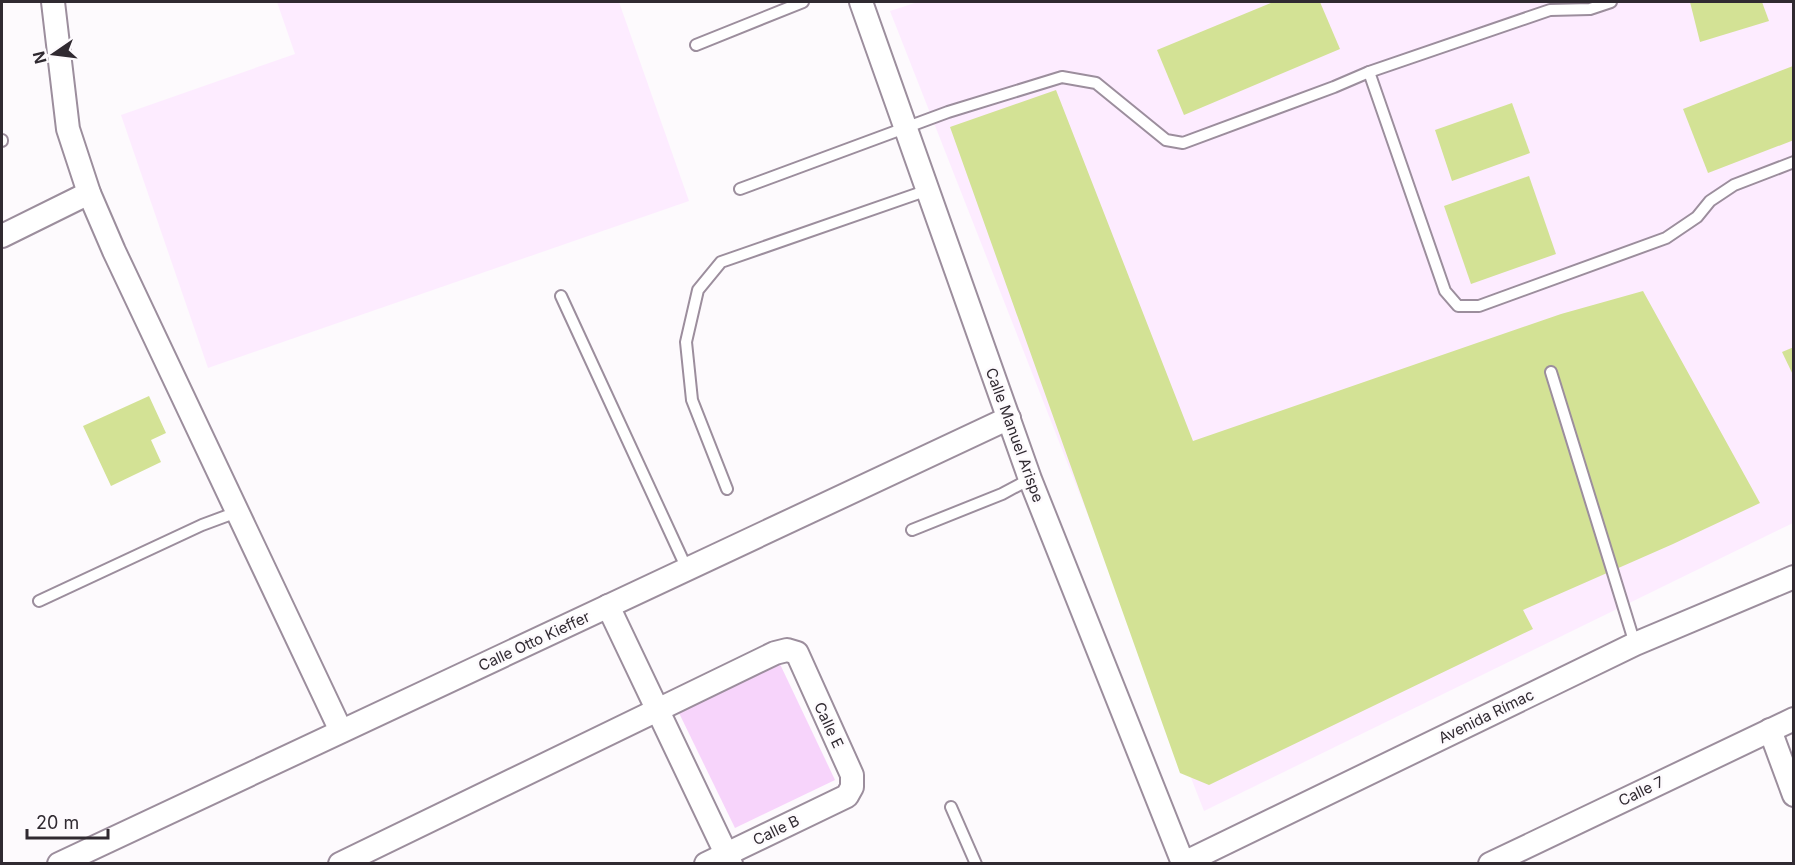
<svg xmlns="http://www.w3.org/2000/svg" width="1795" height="865" font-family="Inter,sans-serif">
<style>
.built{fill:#fdecff}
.green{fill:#f7d4fb}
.building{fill:#d3e295}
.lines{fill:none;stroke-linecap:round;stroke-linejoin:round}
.service-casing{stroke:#9c8e9d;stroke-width:14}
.minor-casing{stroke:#9c8e9d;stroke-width:26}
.service{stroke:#fff;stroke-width:10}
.minor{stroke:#fff;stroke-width:22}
.labels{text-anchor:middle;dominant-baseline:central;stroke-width:5;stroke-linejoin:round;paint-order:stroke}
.street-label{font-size:15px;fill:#302a31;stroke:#fdfafd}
</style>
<rect width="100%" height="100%" fill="#fdfafd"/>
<g class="built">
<polygon points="277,2 619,2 689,201 208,368 121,115 295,54"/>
<polygon points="918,2 1793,2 1793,523 1204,811 890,11"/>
</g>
<polygon class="green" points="779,662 835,780 735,828 678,711"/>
<g class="building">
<polygon points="1273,2 1320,2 1340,49 1184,115 1157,50"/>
<polygon points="1690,2 1762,2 1769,21 1700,42"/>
<polygon points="1793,66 1794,140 1708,173 1683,109"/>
<polygon points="1056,90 1193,441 1561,314 1643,291 1760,503 1673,544 1523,610 1533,629 1209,785 1180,773 950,127"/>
<polygon points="1512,103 1530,153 1452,181 1435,130"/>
<polygon points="1529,176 1556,254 1471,284 1444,206"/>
<polygon points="1794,347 1794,377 1782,352"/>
<polygon points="149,396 166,433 151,440 161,462 111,486 83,426"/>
</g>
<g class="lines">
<defs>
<g id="service">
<polyline points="696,45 803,2"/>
<polyline points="1369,72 1445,291 1458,306 1479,306 1666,238 1697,217 1710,201 1734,185 1794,162"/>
<polyline points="2,141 2,140"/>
<polyline points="740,189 948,112 1062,77 1096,83 1166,140 1183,143 1334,87 1369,72 1550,10 1590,9 1611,2"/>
<polyline points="561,296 687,569"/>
<polyline points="1551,372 1635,644"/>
<polyline points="727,489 692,400 686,342 698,290 721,262 928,190"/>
<polyline points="912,530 1002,494 1030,479"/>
<polyline points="39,601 202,525 237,512"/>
<polyline points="951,807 976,864"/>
</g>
<g id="minor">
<polyline points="53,2 68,129 89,193 114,251 341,731"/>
<polyline points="861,2 1030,479 1183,863"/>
<polyline points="2,236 89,193"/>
<polyline points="608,606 731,864"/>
<polyline points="1770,730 1794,795"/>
<polyline points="59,864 1009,418"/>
<polyline points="340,864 775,653 787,650 797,653 852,775 852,787 847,796 706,864"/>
<polyline points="1182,864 1635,644 1794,577"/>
<polyline points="1490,864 1794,719"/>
</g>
</defs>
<use href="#service" class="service-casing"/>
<use href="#minor" class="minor-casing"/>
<use href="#service" class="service"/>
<use href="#minor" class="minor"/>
</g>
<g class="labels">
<g class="street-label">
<text transform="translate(1015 435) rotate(70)">Calle Manuel Arispe</text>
<text transform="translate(534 641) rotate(-25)">Calle Otto Kieffer</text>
<text transform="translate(1486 716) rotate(-26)">Avenida Rímac</text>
<text transform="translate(829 725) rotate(65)">Calle E</text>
<text transform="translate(1641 791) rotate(-26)">Calle 7</text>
<text transform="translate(776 830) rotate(-26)">Calle B</text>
</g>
</g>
<rect width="1795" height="865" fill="none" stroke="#302a31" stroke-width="6"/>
<g transform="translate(54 54) rotate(256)" stroke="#fdfafd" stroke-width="4.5" paint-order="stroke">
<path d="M0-4.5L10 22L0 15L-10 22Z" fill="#302a31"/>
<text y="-9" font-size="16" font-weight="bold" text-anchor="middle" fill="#302a31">N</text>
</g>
<path d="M27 829v9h81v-9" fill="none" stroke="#302a31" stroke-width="3"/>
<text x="36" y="829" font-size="18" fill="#302a31" stroke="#fdfafd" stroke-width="4.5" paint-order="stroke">20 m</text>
</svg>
